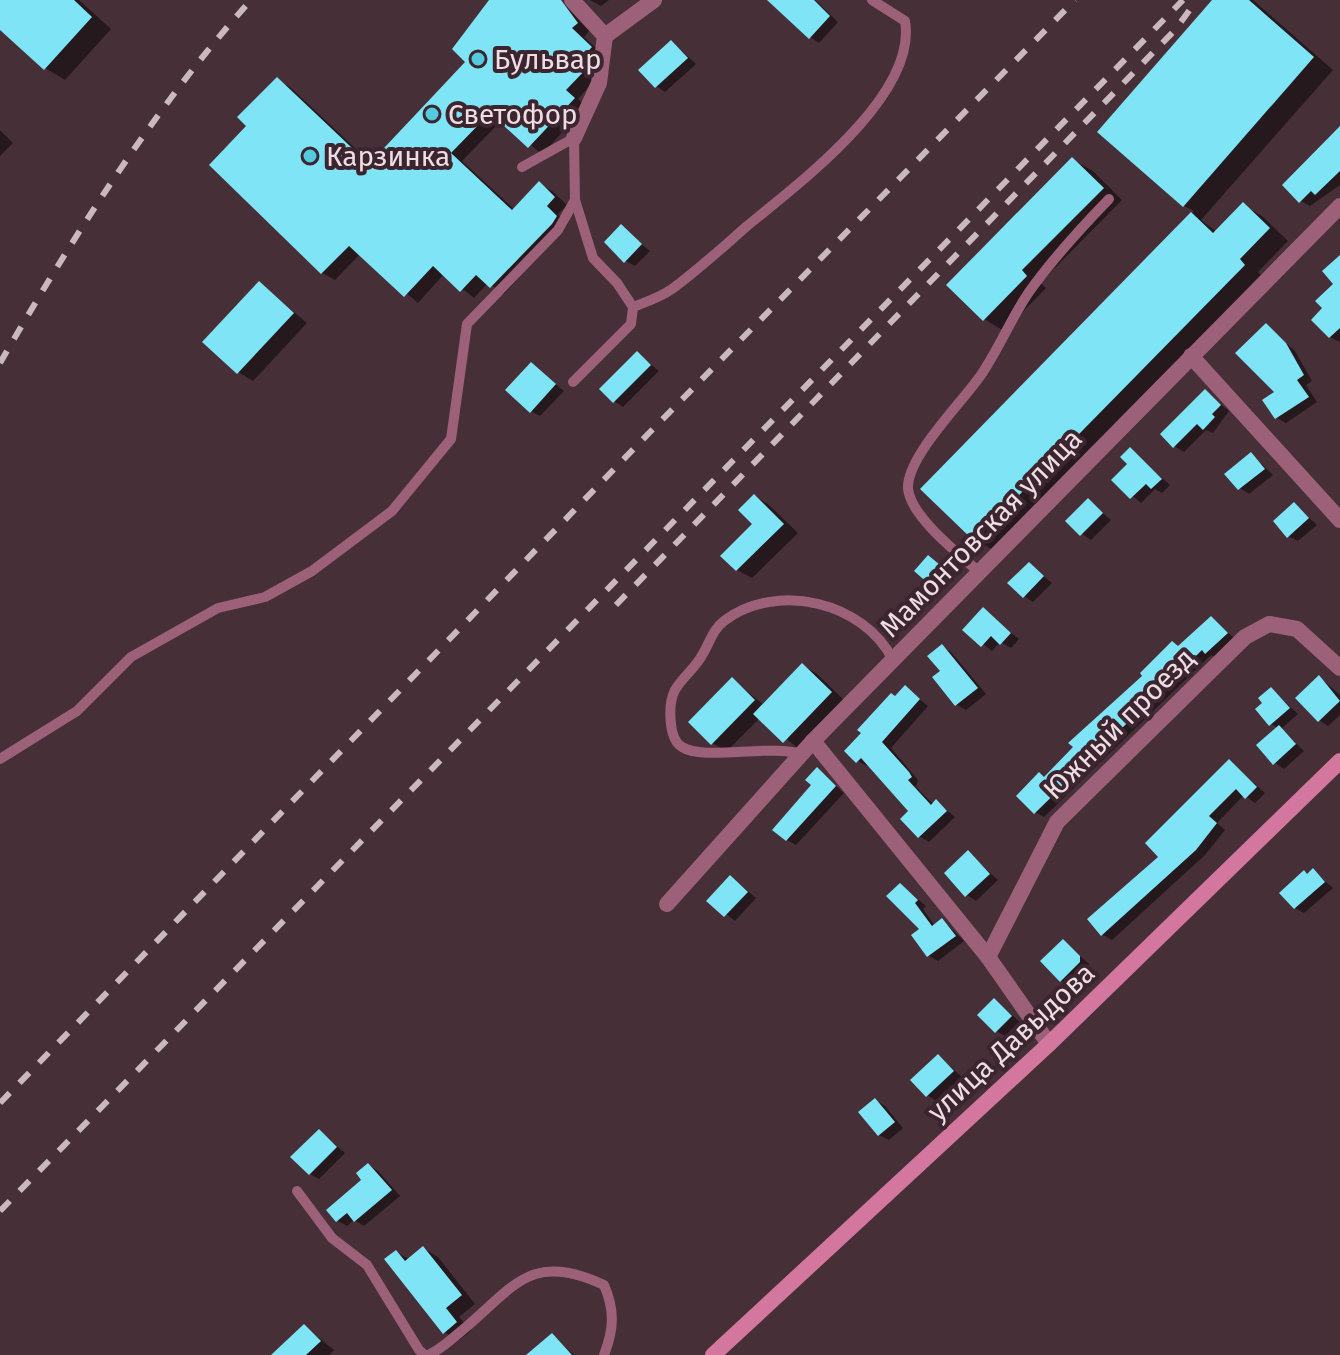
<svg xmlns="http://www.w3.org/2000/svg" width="1340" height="1355" font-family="'Fira Sans',sans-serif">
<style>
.shadow{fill:#0007}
.building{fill:#7ee4f6}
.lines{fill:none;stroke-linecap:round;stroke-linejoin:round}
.lane{stroke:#9c6179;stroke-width:10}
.street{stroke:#9c6179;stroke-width:16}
.secondary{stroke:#d4779e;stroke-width:16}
.rail{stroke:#c9b8be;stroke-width:6;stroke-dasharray:14 14;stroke-linecap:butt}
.poi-dot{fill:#54cade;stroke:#3c252e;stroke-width:3}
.labels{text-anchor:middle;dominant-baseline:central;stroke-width:8;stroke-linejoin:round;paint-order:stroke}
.poi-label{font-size:28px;fill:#eddee3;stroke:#3c252e;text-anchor:start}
.street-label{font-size:28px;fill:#eddee3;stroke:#3c252e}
</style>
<rect width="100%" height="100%" fill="#472f38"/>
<g class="shadow">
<polygon points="0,0 79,0 111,29 65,80 45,68 0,28"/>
<polygon points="491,0 560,0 589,31 584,37 604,55 601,73 578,99 586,107 542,154 501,121 462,161 515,210 540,184 552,191 567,205 558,214 568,224 504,294 488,283 474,298 444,274 418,303 360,254 335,280 322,273 249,126 277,80 290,87 372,164 468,61"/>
<polygon points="590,0 609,0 601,6"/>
<polygon points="784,0 815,0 838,22 819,43 810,37"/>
<polygon points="1215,0 1253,0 1333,70 1201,220 1217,232 1243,205 1262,216 1288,241 1258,272 1263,277 995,551 975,540 923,489 1194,211 1184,206"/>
<polygon points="672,42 696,64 665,92 656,86"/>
<polygon points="1340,129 1340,185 1310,206 1301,201"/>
<polygon points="0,130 13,143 0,156"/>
<polygon points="1073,160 1093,171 1122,200 1040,283 1046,288 1004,331 984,319"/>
<polygon points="621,227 650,251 635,266 626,261"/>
<polygon points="1340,256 1340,342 1330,337 1325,308 1336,284"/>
<polygon points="259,283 307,323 253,381 238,372"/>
<polygon points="1266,325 1295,351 1312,381 1306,385 1317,402 1286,423 1277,418 1277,392"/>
<polygon points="637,353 659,371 623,407 614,401"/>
<polygon points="531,364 564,391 540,416 531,411"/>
<polygon points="1205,392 1229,411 1213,433 1206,430 1184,452 1174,446"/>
<polygon points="1130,450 1170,485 1162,493 1155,489 1141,503 1114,480 1130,464"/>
<polygon points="1251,454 1273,475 1249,494 1240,488"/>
<polygon points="755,496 769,505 798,533 752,578 737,570 755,524"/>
<polygon points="1088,501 1111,520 1091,540 1082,534"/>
<polygon points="1294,504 1317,525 1298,541 1288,536"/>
<polygon points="928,557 954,577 942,590 916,571"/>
<polygon points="1030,565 1052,583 1033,602 1024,596"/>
<polygon points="983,610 1019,639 1011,648 1000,642 992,651 965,630"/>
<polygon points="1212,618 1236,640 1216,658 1211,655 1044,817 1035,812 1046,778"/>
<polygon points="942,646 951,652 986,694 966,710 957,705 934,678 943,671"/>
<polygon points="802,665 817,674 846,702 799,749 760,718 727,751 712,743 733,680 764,705"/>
<polygon points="1319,677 1340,695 1340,715 1328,726 1319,720"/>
<polygon points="905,688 928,706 891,748 918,780 916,787 934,805 937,802 955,817 929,842 919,836 911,811 869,764 867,766 858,761"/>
<polygon points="1272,690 1298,714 1281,729 1304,751 1284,769 1275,763 1278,728 1271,724"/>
<polygon points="1229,762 1265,793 1255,803 1244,795 1217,823 1225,830 1205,855 1112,940 1103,935 1090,919 1161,858"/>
<polygon points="817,770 844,793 796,845 787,840 814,785"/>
<polygon points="968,853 998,880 976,901 967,895"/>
<polygon points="1313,871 1333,888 1304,913 1295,908"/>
<polygon points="731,877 756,898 735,921 709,901"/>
<polygon points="901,885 926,906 923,909 935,926 942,920 964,941 938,961 929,956 913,936 922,929"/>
<polygon points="1063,941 1089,964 1071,986 1061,981"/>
<polygon points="995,1001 1020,1022 1005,1036 996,1031"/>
<polygon points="938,1056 962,1077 936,1101 927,1095"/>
<polygon points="875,1100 885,1106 903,1128 889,1140 879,1135"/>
<polygon points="319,1131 345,1153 319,1179 310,1174"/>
<polygon points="369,1165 378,1171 400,1196 364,1226 354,1220 347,1226 338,1221 364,1180"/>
<polygon points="423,1248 438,1257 475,1304 459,1317 471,1331 459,1340 444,1332 396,1252 409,1259"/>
<polygon points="304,1326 334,1350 329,1355 274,1355"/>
<polygon points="552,1335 574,1355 529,1355"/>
</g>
<g class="building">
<polygon points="0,0 74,0 92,17 44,70 0,30"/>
<polygon points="489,0 561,0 578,23 572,28 592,47 582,58 590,65 566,90 575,98 528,148 490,113 451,153 512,210 539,181 555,197 547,206 557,216 552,224 490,288 476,275 460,292 433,266 404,297 349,246 321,274 209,165 246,126 237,117 277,77 369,164 465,62 452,49"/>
<polygon points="767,0 814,0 830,16 809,39"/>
<polygon points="1212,0 1249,0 1314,57 1183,207 1097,132"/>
<polygon points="671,40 688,58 655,88 638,70"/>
<polygon points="1340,126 1340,171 1315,195 1311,191 1299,203 1282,185"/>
<polygon points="1072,157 1104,188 1022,270 1027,276 983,321 946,285"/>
<polygon points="1243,202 1270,228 1240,259 1245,265 974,541 920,489 1191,212 1213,233"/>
<polygon points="621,224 642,244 624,263 604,242"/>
<polygon points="1340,255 1340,328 1329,338 1311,320 1322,308 1315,301 1333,284 1322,271"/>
<polygon points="259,281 294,313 237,374 202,342"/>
<polygon points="1266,323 1286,343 1304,375 1297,380 1309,397 1275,419 1262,400 1274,392 1235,353"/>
<polygon points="637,351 651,365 613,403 599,389"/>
<polygon points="531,362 556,384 530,413 505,390"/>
<polygon points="1205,389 1221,405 1212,414 1215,417 1203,430 1197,424 1173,448 1160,434"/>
<polygon points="1130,447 1162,479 1151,489 1146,484 1130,499 1111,480 1127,464 1120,457"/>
<polygon points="1251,452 1265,469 1238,490 1224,474"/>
<polygon points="754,494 784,524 736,571 720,556 752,524 738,510"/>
<polygon points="1088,498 1103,513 1080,536 1065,521"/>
<polygon points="1294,502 1309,518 1287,538 1273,521"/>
<polygon points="928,555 946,570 931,586 914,571"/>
<polygon points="1029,562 1044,576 1023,598 1007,583"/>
<polygon points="983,607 1011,633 1000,645 991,636 981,647 962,630"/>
<polygon points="1211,616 1228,633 1205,654 1202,650 1034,814 1016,796 1039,772 1044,777 1073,747 1068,743 1142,676 1140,673 1172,641 1178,646"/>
<polygon points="942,644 978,688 955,706 932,677 940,671 927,656"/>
<polygon points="802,663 832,692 783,743 753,714"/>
<polygon points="1319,675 1340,701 1318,722 1295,698"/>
<polygon points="732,677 755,700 711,745 688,722"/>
<polygon points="905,685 920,699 882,742 909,772 912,777 908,780 931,805 936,799 947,811 918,838 900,819 908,811 861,758 856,763 844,751 861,733 857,730 891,693 895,696"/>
<polygon points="1271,687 1290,708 1269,726 1255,709 1262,703 1258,698"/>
<polygon points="1279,725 1296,744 1273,765 1256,745"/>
<polygon points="1229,759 1257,787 1245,799 1236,789 1209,816 1217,823 1196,850 1101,936 1087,919 1158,857 1145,843"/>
<polygon points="817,767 836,786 786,841 772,830 811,785 805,780"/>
<polygon points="968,850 990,874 965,897 944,873"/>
<polygon points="1313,868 1325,882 1294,909 1279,893 1304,870 1307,874"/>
<polygon points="730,875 748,892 724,917 706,901"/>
<polygon points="900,883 918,900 915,903 932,926 942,918 956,936 927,957 911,935 919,929 886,896"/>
<polygon points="1063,939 1080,956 1080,962 1060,982 1040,961"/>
<polygon points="994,998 1012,1016 995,1033 977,1015"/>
<polygon points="938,1054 954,1071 926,1097 910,1080"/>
<polygon points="875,1098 895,1122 878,1136 858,1112"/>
<polygon points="319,1129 337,1147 309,1175 290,1157"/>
<polygon points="368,1163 392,1190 354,1222 347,1213 336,1222 326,1210 361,1180 356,1173"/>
<polygon points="423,1246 462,1295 446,1308 457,1322 443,1334 384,1259 396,1250 405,1261"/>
<polygon points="304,1324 321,1341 306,1355 271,1355"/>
<polygon points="552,1333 572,1355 526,1355"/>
</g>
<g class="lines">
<g class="lane">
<path d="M633 307C646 302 661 297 672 289 698 270 723 247 747 226 798 184 918 95 905 21L872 0"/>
<polyline points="573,382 631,324 633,307 617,283 593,258 575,200"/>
<path d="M979 572C959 554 911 517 908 489 906 456 965 400 983 372 1000 346 1012 317 1029 292 1053 258 1080 229 1109 199"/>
<path d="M802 754C769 744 703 761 682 747 668 739 668 703 675 690 682 678 694 669 701 657 709 645 712 630 724 621 777 581 864 602 893 660"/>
<polyline points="0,759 77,711 131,657 218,608 265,597 312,571 392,511 451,439 467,324 558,230 575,200 574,138 522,167"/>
<polyline points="297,1191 332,1238 367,1265 419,1350 425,1355"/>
<path d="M428 1355C440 1350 449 1341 459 1333 514 1288 529 1250 604 1285 615 1310 614 1329 604 1355"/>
</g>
<g class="street">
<polyline points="572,0 605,36 599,83 574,138"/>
<polyline points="605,36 654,0"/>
<polyline points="1191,356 1340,520"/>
<polyline points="813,741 988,957 1049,1044"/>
<polyline points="667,904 813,741 1340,206"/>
<polyline points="988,957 1057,822 1245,637 1269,624 1297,629 1340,668"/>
</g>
<polyline class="secondary" points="713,1355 1049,1044 1340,761"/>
<g class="rail">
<path d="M0 363C71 240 156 105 251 0"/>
<polyline points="616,605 1175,30 1197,0"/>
<polyline points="0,1103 651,431 1075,0"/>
<polyline points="0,1211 1183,0"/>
</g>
</g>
<g class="poi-dot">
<circle cx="478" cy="59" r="8"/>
<circle cx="432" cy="114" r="8"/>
<circle cx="310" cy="156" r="8"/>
</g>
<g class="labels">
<g class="poi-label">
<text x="494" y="59">Бульвар</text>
<text x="448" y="114">Светофор</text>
<text x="326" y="156">Карзинка</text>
</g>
<g class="street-label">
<text transform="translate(981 533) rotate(-46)">Мамонтовская улица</text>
<text transform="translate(1119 724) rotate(-45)">Южный проезд</text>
<text transform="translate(1011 1042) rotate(-43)">улица Давыдова</text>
</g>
</g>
</svg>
